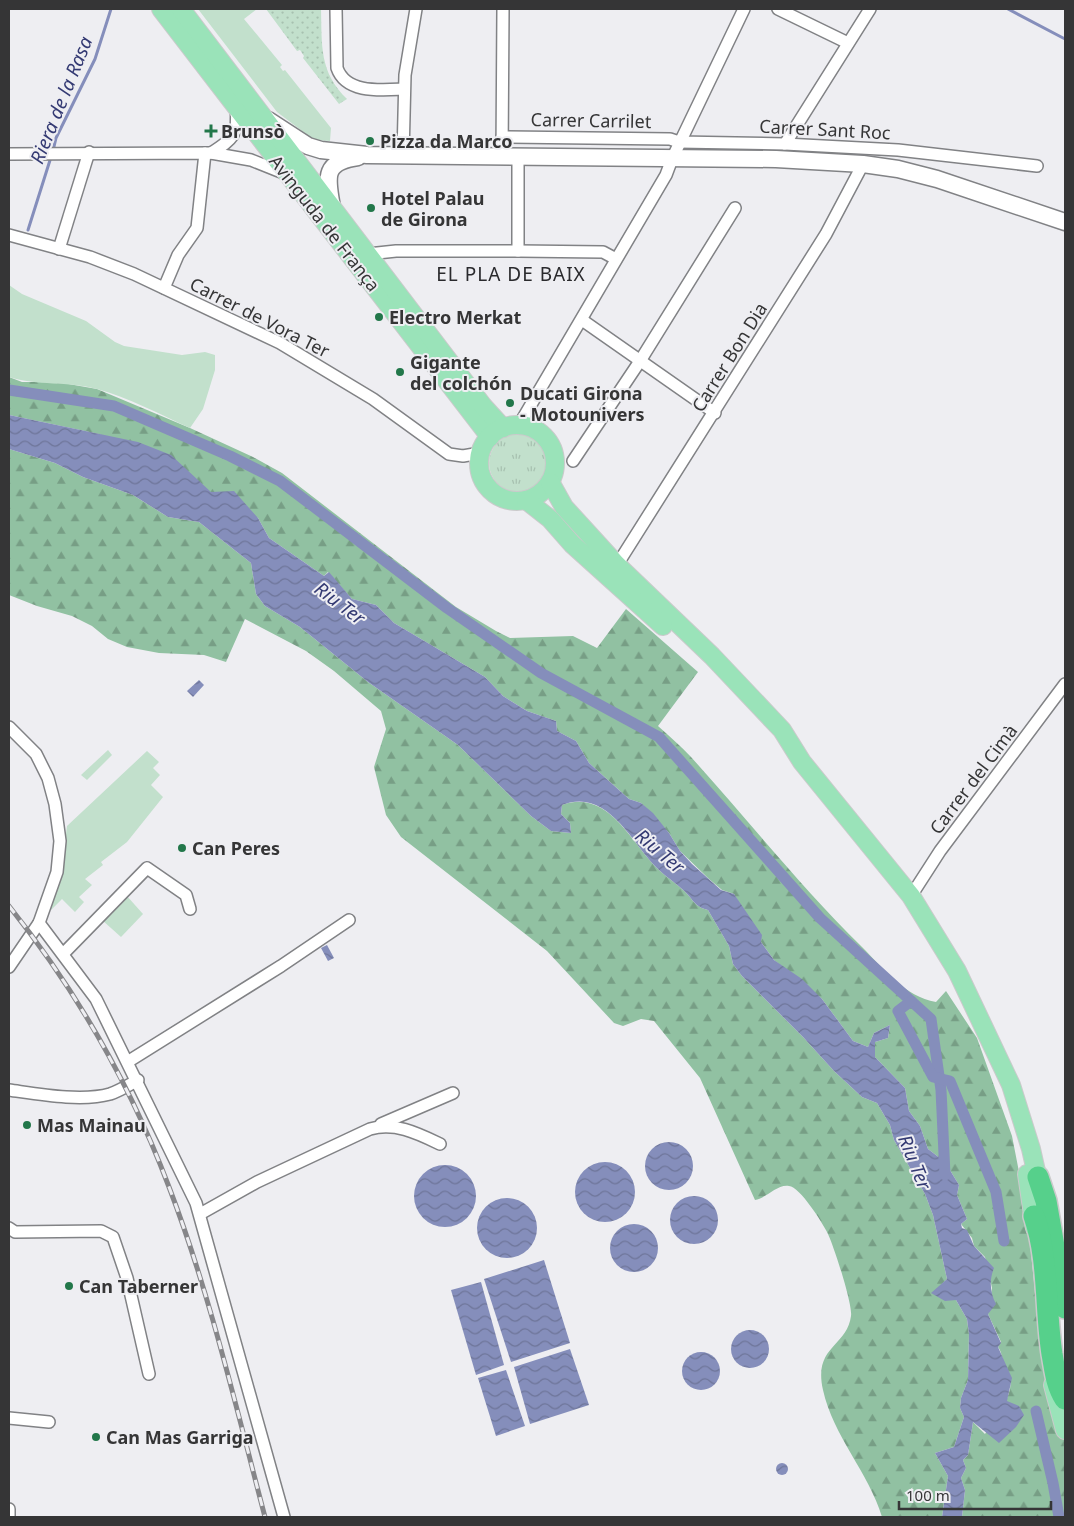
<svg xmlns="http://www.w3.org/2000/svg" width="1074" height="1526" font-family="'Noto Sans',sans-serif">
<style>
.grass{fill:url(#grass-tufts)}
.forest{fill:url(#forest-firs)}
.park{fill:url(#park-dots)}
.garden{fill:#c2e0cc}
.water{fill:url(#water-waves)}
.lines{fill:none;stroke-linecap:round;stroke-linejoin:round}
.stream{stroke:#858ebb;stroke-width:3}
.canal{stroke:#858ebb;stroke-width:11}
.street-casing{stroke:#818285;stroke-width:14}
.secondary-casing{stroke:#818285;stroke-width:19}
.primary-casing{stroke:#cacacb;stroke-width:20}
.highway-casing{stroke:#cacacb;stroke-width:24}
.street{stroke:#fff;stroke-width:11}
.secondary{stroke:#fff;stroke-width:16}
.primary{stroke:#9ae3b9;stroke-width:18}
.highway{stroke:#56d08b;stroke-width:21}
.rail-casing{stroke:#868689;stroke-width:5}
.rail{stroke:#eeeef2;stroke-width:3;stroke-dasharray:9;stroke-linecap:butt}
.poi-dot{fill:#22774a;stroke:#eeeef2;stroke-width:2}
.labels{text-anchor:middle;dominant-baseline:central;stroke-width:4;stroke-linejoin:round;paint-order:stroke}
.street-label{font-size:18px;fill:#353536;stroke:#eeeef2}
.poi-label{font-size:18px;font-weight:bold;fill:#353536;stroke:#eeeef2;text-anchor:start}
.water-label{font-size:19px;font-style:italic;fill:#343a73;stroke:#eeeef2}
.neighbourhood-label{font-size:19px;letter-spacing:1px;fill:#2a2a2d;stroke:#eeeef2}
</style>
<defs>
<pattern id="grass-tufts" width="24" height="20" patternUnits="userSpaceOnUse" patternTransform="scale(1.25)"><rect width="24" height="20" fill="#c2e0cc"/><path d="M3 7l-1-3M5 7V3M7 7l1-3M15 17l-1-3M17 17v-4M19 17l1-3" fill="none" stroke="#a7c1b0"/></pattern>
<pattern id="forest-firs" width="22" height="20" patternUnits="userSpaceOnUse" patternTransform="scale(1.25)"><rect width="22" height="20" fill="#91c1a2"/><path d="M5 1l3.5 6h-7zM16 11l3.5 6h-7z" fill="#779e85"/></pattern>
<pattern id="park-dots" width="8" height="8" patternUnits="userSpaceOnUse" patternTransform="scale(1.25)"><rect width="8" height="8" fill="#c2e0cc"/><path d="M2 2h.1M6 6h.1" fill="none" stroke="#a7c1b0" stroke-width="1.8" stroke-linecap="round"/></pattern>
<pattern id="water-waves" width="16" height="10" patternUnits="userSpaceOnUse" patternTransform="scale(1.25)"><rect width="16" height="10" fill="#858ebb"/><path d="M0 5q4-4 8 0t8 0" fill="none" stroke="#6e7599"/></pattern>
</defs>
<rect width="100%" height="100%" fill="#eeeef2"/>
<circle class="grass" cx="518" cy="463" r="29"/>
<g class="forest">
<path d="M9 377 22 382H57L97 389 190 428 253 457 282 473 456 607 496 631 510 638 573 636 597 648 626 609 698 672 658 726C669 736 681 746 691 757 748 820 801 887 862 947 883 968 905 997 936 1002L946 991 977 1038 1012 1136 1027 1213 1038 1322 1052 1396 1065 1438V1517H962L965 1490 961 1478 966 1468 963 1460 968 1455 973 1422 985 1434C999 1413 1021 1388 1005 1365 1002 1360 1002 1352 998 1347L1001 1342 988 1314 992 1288 985 1257 974 1246 972 1238 961 1224 967 1219 957 1195 959 1185 945 1162 928 1149 920 1126 909 1111 905 1088 875 1057V1042L888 1038 890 1025 874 1033 868 1047 853 1041 822 999 774 960 761 942 734 894 722 890 709 879 680 851 669 833 641 803 629 799 589 763 576 741 557 731 556 721 527 711 503 696 485 677 394 623 376 605 352 599 328 572 324 576 269 538 258 518 99 434 9 415Z"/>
<path d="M9 449 55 463 83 477 133 495 168 517 199 522 251 563 256 594 265 606 300 627 368 682 458 745 531 816 551 831 571 833 570 823 561 814 562 805C605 789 628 836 653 864 662 874 672 880 682 889 692 897 694 907 708 910L729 946 733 964 742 976 803 1037 834 1071 862 1097 877 1103 890 1125 894 1140 925 1194 933 1215 947 1279 941 1285 956 1300 967 1319 969 1334 968 1380 961 1398 960 1408 964 1417 954 1447 935 1453 948 1476 942 1517H882C869 1473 833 1436 823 1390 813 1346 847 1347 851 1316 853 1305 833 1243 827 1232 822 1222 800 1187 789 1186 777 1184 767 1198 755 1200L700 1078 654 1021 641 1019 623 1026 614 1023 547 951 401 837 386 815 374 767 386 729 381 711 334 671 306 651 245 619 226 662 204 655 159 653 127 647 108 639 92 626 72 616 37 606 9 595Z"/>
</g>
<path class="park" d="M266 9H321C322 45 319 72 347 99L339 104 303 58 304 56 300 50 297 51Z"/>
<g class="garden">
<polygon points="198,9 257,9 244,19 282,65 280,67 283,71 285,70 331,128 330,141 314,140 277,112"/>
<path d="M9 285 22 294 86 321 115 342 124 346 182 355 205 352 215 355V370L203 409 190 428C161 415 128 397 97 389 68 381 37 386 9 377Z"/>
<polygon points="108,750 112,755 87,780 81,775"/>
<polygon points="147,751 159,762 153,768 160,775 151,785 163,797 127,842 101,862 103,865 85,879 92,885 79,897 84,902 75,912 62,899 51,910 49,908 61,875 67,826"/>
<polygon points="126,895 143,914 121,937 102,920"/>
</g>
<g class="water">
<path d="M9 415 138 442 171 455 211 492 234 491 258 518 269 538 324 576 329 572 352 599 376 605 394 623 485 677 503 696 527 711 556 721 557 731 576 741 589 763 610 782 629 799 641 803 653 813 669 833 680 851 692 864 721 890 734 894 762 935 761 942 774 960 802 979 822 999 853 1041 868 1047 874 1033 890 1025 888 1038 875 1042V1057L905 1088 909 1111 920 1126 928 1149 945 1162 959 1185 957 1195 967 1219 961 1224 962 1228 967 1230 974 1246 994 1268C989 1280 990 1293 996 1304L988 1314 1001 1343 998 1347 1012 1378 1007 1401 1019 1406 1024 1415 1016 1427 999 1443 973 1422 968 1455 963 1460 966 1468 961 1478 965 1490 962 1517H942L948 1476 935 1453 954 1447 964 1417 960 1408 961 1398 968 1380 969 1334 967 1319 956 1300 945 1301 931 1293 947 1279 933 1215 925 1194 894 1140 890 1125 877 1103 862 1097 834 1071 803 1037 742 976 733 964 729 946 708 910C694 907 692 897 682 889 672 880 662 874 653 864 629 837 605 788 562 805L561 814 570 823 571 833 551 831 531 816 458 745 368 682 300 627 265 606 256 594 251 563 199 522 168 517 133 495 83 477 55 463 9 449Z"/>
<polygon points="199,680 204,685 193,697 187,691"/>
<polygon points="327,945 334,958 328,961 321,948"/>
<circle cx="669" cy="1166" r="24"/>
<circle cx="605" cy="1192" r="30"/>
<circle cx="445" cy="1196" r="31"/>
<circle cx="694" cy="1220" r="24"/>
<circle cx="507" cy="1228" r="30"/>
<circle cx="634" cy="1248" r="24"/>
<polygon points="544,1260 570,1343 511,1362 484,1279"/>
<polygon points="481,1282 504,1365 476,1375 451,1290"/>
<circle cx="750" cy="1349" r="19"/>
<polygon points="570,1349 589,1405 530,1424 514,1367"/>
<circle cx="701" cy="1371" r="19"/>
<polygon points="506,1370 525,1426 496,1436 478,1378"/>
<circle cx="782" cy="1469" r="6"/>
</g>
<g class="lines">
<g class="stream">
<polyline points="1008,9 1065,39"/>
<polyline points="53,151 56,138 95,59 111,9"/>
<polyline points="28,230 51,157"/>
</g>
<g class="canal">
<polyline points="9,390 114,406 230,456 280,481 447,608 541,673 659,737 820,918 931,1019 941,1090 945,1175"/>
<polyline points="911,1001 898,1011 933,1077 950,1081 996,1192 1004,1241"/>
<polyline points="1036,1411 1053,1483 1059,1517"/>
</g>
<defs>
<g id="street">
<path d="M336 9 337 68C346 94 381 90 404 89"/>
<polyline points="778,9 848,43"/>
<polyline points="502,137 670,139 679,142 785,144 898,150 1037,166"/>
<polyline points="785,144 870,9"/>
<path d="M211 153C233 139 239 135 236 108"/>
<polyline points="9,154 211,153 251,160 286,174"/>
<polyline points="403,155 405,75 416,9"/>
<polyline points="502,155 503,9"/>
<polyline points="518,156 518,251"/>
<polyline points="9,235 90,257 134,274 280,343 373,399 449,454 463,456 480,453"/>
<polyline points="59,249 89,152"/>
<polyline points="368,254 396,251 518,251 603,252 616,259"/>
<polyline points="164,288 178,255 197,228 205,153"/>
<polyline points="582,320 715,413"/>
<polyline points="519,425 666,175 672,159 744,9"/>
<polyline points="573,461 640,361 735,208"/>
<polyline points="617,565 826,234 863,164"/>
<polyline points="9,727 36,754 48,778 55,804 60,841 57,872 39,923 9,967"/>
<polyline points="911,896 940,851 1065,684"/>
<polyline points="39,923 96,999 196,1203 284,1517"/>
<polyline points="63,954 147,868 186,895 190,909"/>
<polyline points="129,1061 281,966 349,920"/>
<path d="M9 1090C38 1094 81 1102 110 1094 119 1091 129 1085 138 1080"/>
<polyline points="381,1124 453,1093"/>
<path d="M200 1214 257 1182 370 1129C395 1122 417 1133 440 1144"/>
<polyline points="9,1228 15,1232 101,1231 113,1237 127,1278 149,1374"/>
<polyline points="9,1418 49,1422"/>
<polyline points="9,1509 9,1517"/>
</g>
<g id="secondary">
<polyline points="268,120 308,146 321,150 367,155 776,159 863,164 898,169 937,179 1065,222"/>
<path d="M332 207C327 178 322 162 358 157"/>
</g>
<g id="primary">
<polyline points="161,9 490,437"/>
<polyline points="181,9 483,406 503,428"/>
<circle cx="517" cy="463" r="38"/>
<polyline points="550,482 564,507 617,565 712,656 782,730 802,762 911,896 957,971 1011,1085 1031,1149 1040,1189"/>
<polyline points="526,500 550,519 572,544 663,626"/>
<polyline points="1027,1174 1035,1228"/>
<polyline points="1053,1385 1065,1430"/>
</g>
<g id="highway">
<polyline points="1038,1177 1046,1201 1065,1308"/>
<path d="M1034 1216C1049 1258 1045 1310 1052 1354 1055 1370 1056 1385 1065 1399"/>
</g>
</defs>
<use href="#street" class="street-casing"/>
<use href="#secondary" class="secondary-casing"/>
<use href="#primary" class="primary-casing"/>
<use href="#highway" class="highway-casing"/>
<use href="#street" class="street"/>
<use href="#secondary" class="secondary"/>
<use href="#primary" class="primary"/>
<use href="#highway" class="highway"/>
<defs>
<path id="rail" d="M9 906C76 990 131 1086 169 1187 210 1294 236 1407 265 1517"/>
</defs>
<use href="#rail" class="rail-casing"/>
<use href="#rail" class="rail"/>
</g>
<g class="poi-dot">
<path d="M208.5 123.5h5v5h5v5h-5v5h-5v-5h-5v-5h5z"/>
<circle cx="370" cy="141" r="5"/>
<circle cx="371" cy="208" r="5"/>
<circle cx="379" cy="317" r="5"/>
<circle cx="400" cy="372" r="5"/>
<circle cx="510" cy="403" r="5"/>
<circle cx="182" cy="848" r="5"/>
<circle cx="27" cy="1125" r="5"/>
<circle cx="69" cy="1286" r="5"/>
<circle cx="96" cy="1437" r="5"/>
</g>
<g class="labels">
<g class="street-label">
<text transform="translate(591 120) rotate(1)">Carrer Carrilet</text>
<text transform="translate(825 129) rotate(3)">Carrer Sant Roc</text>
<text transform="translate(325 223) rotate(52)">Avinguda de França</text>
<text transform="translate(260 317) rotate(27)">Carrer de Vora Ter</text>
<text transform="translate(729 357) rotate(-58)">Carrer Bon Dia</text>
<text transform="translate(973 779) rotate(-53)">Carrer del Cimà</text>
</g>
<g class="poi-label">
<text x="221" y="131">Brunsò</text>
<text x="380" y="141">Pizza da Marco</text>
<text x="381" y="198">Hotel Palau<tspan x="381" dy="21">de Girona</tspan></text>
<text x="389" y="317">Electro Merkat</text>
<text x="410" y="362">Gigante<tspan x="410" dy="21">del colchón</tspan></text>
<text x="520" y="393">Ducati Girona<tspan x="520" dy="21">- Motounivers</tspan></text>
<text x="192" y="848">Can Peres</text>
<text x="37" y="1125">Mas Mainau</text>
<text x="79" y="1286">Can Taberner</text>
<text x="106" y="1437">Can Mas Garriga</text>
</g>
<g class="water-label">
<text transform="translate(61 100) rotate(-68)">Riera de la Rasa</text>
<text transform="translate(340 603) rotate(37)">Riu Ter</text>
<text transform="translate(660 851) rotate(40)">Riu Ter</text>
<text transform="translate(915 1162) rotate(68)">Riu Ter</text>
</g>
<g class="neighbourhood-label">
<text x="511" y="274">EL PLA DE BAIX</text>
</g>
</g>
<rect width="1074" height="1526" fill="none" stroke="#353536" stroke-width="20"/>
<path d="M899 1501v8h152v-8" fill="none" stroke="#353536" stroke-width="2.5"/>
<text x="906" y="1501" font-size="15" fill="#353536" stroke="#eeeef2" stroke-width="4" paint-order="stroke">100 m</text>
</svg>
